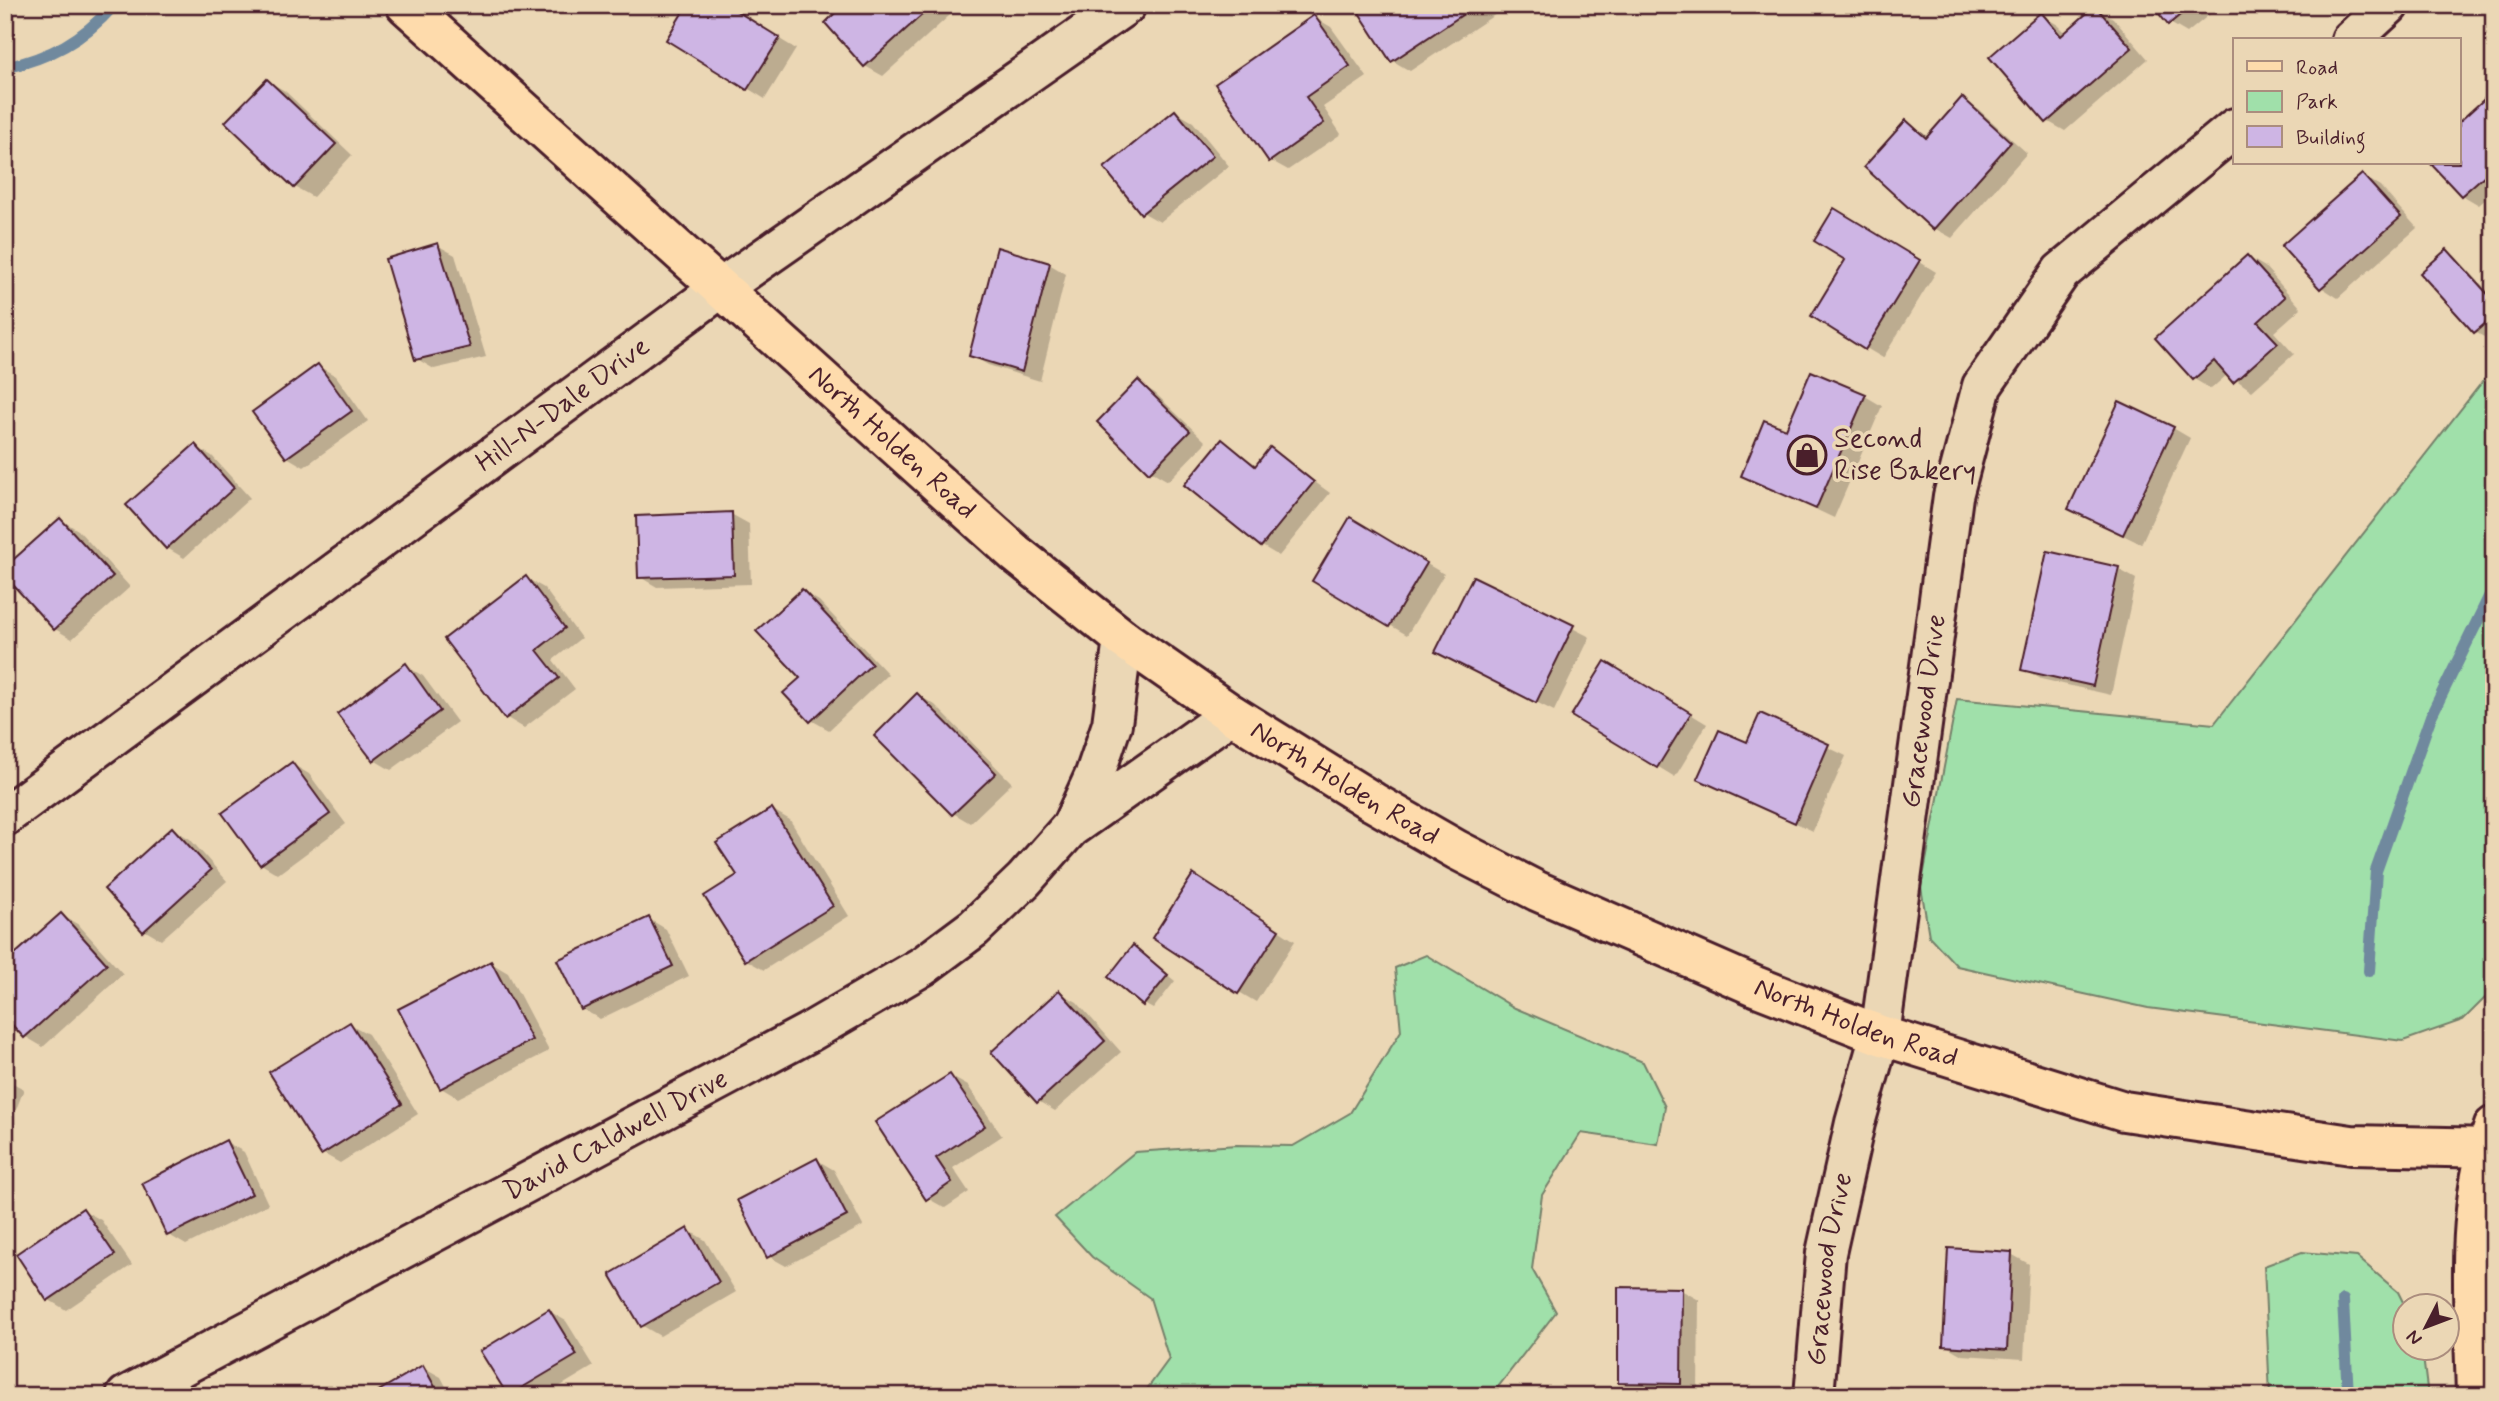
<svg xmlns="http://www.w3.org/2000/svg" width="2499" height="1401" font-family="Mynerve,sans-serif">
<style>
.green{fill:#a0e0aa;stroke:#75806a;stroke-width:2}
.shadow{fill:#0003}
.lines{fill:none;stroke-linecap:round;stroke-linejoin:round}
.stream{stroke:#70899e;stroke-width:12}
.building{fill:#ceb5e4;stroke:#4a1f2b;stroke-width:2}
.minor-casing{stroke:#4a1f2b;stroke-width:44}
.major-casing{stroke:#4a1f2b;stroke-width:44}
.highway-casing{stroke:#4a1f2b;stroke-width:44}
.minor{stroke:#ebd7b5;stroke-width:38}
.major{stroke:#fedbac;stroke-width:38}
.highway{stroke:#fedbac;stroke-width:38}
.labels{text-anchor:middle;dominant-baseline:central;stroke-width:7;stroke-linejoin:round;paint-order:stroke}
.street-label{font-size:28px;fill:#4a1f2b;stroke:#ebd7b5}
.poi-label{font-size:28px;fill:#4a1f2b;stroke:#ebd7b5;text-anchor:start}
</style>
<rect width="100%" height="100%" fill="#ebd7b5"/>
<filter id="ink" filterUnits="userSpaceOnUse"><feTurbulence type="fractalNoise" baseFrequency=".0143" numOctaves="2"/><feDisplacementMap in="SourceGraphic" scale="14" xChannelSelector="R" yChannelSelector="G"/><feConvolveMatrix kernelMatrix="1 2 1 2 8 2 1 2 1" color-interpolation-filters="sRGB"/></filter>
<g filter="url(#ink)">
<g class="green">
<polygon points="2494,367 2494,989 2463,1020 2403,1041 2148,1008 1957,966 1929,936 1921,887 1957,699 2214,724"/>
<polygon points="1426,955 1515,1008 1643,1062 1665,1107 1658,1144 1581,1133 1542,1195 1532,1269 1556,1312 1491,1396 1142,1396 1169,1359 1150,1298 1092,1257 1055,1217 1135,1152 1237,1145 1293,1146 1350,1113 1401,1031 1395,968"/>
<polygon points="2302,1252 2357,1257 2398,1292 2405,1306 2404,1348 2422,1349 2428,1396 2270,1396 2264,1266"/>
</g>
<g class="shadow">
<polygon points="724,5 796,49 765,99 668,39"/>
<polygon points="845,5 961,5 883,76 865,66"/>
<polygon points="1356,5 1503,5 1505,8 1410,71 1393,61"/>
<polygon points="2155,5 2221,5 2187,33 2170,23"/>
<polygon points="2095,8 2113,18 2148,59 2065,131 2047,121 2041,15 2058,25 2066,33"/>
<polygon points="1314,17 1331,27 1367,77 1323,107 1341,134 1288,170 1270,160"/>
<polygon points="268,81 285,91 352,155 313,197 295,187 228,122"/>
<polygon points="2491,95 2494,192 2479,205 2462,195 2433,163 2459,163 2459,124"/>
<polygon points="1962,100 1979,110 2027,153 1952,238 1934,228 1906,122 1929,137"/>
<polygon points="1176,112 1193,122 1229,166 1160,222 1142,212"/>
<polygon points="2363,176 2380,186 2417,228 2338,298 2321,287"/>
<polygon points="1852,220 1936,272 1883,358 1866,348 1847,260"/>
<polygon points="437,245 455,255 486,357 434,369 417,359"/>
<polygon points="2447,251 2455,256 2494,298 2494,327 2484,337 2475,332 2423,273"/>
<polygon points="2248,257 2265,267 2301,308 2274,332 2294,354 2252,391 2228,374 2211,389 2194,379"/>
<polygon points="1049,264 1066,274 1040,381 988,365 971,355"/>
<polygon points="318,366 336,376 368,421 304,467 287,457"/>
<polygon points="1138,383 1155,393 1206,442 1168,481 1151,471"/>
<polygon points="1865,396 1882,406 1834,518 1743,475 1787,432"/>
<polygon points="2173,428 2190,438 2141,544 2070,509"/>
<polygon points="1222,441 1258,466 1271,450 1330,493 1279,556 1262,546"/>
<polygon points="195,446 212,456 250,498 184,558 167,548"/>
<polygon points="731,514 749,524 751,584 657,587 640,577"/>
<polygon points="1350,519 1444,574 1407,635 1314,581"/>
<polygon points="61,520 78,530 130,587 72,639 55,629"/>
<polygon points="2118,569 2136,579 2111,695 2041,679 2023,669"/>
<polygon points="526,578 544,588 581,638 553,660 575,689 524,728 507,718"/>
<polygon points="1474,578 1590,637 1554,711 1454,661"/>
<polygon points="802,591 819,601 888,674 829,730 811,720 802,678"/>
<polygon points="5,661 15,672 5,680"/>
<polygon points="406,666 423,676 457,722 391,770 374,760"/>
<polygon points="1623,673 1707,724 1675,777 1574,716"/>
<polygon points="918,695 935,705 1012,783 970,823 953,813"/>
<polygon points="1761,715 1846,756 1813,831 1699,778 1748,745"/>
<polygon points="292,764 309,774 346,824 278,874 261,864"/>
<polygon points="773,810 790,820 849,916 764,970 746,960"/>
<polygon points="173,829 190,839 227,881 161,940 144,930"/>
<polygon points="1211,886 1295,941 1256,1002 1239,992"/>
<polygon points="61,915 79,925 123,974 43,1047 26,1037"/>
<polygon points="649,919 666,929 689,976 600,1019 582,1009"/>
<polygon points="1134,948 1175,981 1153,1009 1144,1004"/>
<polygon points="491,963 508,973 549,1051 458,1098 441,1088"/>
<polygon points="1059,992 1077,1002 1121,1052 1055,1111 1038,1101"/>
<polygon points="350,1024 368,1034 418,1114 340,1163 322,1153"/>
<polygon points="950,1076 968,1086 1002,1136 953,1168 969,1192 945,1208 927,1198"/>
<polygon points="5,1079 24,1089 5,1138"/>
<polygon points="226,1142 244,1152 268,1204 186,1245 169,1235 144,1184"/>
<polygon points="817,1160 834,1170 863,1226 786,1266 768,1256"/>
<polygon points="83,1210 101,1220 132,1265 66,1310 49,1300"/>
<polygon points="688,1230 705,1240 736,1292 660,1336 643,1326 612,1274"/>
<polygon points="2011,1254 2029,1264 2024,1359 1962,1355 1945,1345"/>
<polygon points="1681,1290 1699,1300 1698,1393 1637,1392 1619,1382"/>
<polygon points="549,1311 566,1321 594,1366 544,1396 510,1396 483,1351"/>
<polygon points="423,1367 441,1377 451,1396 373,1396"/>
</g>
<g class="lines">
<g class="stream">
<path d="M5 68C51 57 82 41 114 5"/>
<polyline points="2369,971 2376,871 2431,716 2494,587"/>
<polyline points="2343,1300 2348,1396"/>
</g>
</g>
<g class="building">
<polygon points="687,5 727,5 780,38 747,90 666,40"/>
<polygon points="843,5 933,5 864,67 825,23"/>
<polygon points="1354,5 1477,5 1391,62"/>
<polygon points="2152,5 2192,5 2168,25"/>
<polygon points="2095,6 2132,48 2046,123 1989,57 2041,12 2061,36"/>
<polygon points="1314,15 1350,66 1306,97 1324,123 1269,162 1215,84"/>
<polygon points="267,79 336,144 294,188 225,122"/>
<polygon points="2491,93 2494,96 2494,167 2461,196 2430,163 2459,163 2459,122"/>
<polygon points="1962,97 2011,142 1933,230 1864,167 1906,120 1926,138"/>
<polygon points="1175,110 1213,156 1141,214 1104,168"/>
<polygon points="2362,174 2401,217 2320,289 2281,246"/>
<polygon points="1834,208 1920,260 1865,350 1811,316 1845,260 1814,241"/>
<polygon points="438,243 470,347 415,360 385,259"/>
<polygon points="997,247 1050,263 1022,372 969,356"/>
<polygon points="2447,249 2494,301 2494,316 2474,333 2420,273"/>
<polygon points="2247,255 2285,297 2258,322 2278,343 2233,383 2214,361 2193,380 2155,338"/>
<polygon points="318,364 352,411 286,458 252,412"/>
<polygon points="1811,371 1866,394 1816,509 1741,476 1764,420 1786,429"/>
<polygon points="1138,380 1190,431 1149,473 1097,422"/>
<polygon points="2119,401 2174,427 2123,535 2068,509"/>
<polygon points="1222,439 1255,466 1270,447 1314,482 1261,547 1184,485"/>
<polygon points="195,444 234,488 166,549 126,505"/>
<polygon points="732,512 734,575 638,578 636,516"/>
<polygon points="1350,517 1427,563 1389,627 1312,581"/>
<polygon points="60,518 113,576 54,630 5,576 5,567"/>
<polygon points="2047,551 2119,567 2093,686 2021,670"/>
<polygon points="526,576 565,628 537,650 559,678 505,719 444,639"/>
<polygon points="1473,576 1574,625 1536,703 1435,652"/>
<polygon points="802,589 872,664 810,722 783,693 800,678 756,631"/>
<polygon points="1605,661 1691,713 1657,768 1571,716"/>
<polygon points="406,663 440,711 373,761 337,714"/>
<polygon points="917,693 996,773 952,815 874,736"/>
<polygon points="1760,713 1829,744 1795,823 1697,779 1719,730 1747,742"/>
<polygon points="292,762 330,814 260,865 222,813"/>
<polygon points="772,808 833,906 745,961 704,896 737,875 716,843"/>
<polygon points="172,827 211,870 143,932 104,889"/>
<polygon points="1193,874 1279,930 1238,994 1152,938"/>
<polygon points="61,913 107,964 24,1038 5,1017 5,963"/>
<polygon points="649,917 673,966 581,1010 557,960"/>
<polygon points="1133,945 1168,975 1143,1006 1108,977"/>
<polygon points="491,961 532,1040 440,1089 398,1009"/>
<polygon points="1059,990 1105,1041 1037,1103 991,1052"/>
<polygon points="350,1022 402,1104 321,1155 269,1072"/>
<polygon points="950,1074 985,1126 936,1158 952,1182 926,1200 875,1122"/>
<polygon points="226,1140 252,1194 167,1236 142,1183"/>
<polygon points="817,1158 847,1216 767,1258 737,1200"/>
<polygon points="83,1208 115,1255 47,1301 16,1254"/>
<polygon points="688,1228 719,1282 641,1327 610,1274"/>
<polygon points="1948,1248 2012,1252 2007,1350 1943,1346"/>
<polygon points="1618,1287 1682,1288 1681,1384 1618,1383"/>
<polygon points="549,1309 577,1355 508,1396 480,1351"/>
<polygon points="423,1365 440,1396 370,1396"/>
</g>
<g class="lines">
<defs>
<g id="minor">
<polyline points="2351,40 2389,5"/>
<path id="s1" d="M5 816 721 288 1126 5"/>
<polyline points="1073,823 1094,777 1112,724 1123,639"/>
<path id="s2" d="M126 1396 808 1033 923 966 974 928 1024 880 1070 828 1231 714"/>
<path id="s3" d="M1814 1396 1826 1253 1855 1123 1880 1035 1953 496 1982 386 2061 272 2235 128"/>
</g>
<g id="major">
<path id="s4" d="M406 5 1015 553 1123 639 1231 714 1373 802 1457 850 1537 891 1755 986 1880 1035 2124 1111 2351 1145 2494 1148"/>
</g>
<path id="highway" d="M2476 1396C2474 1307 2464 1211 2494 1126"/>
</defs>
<use href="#minor" class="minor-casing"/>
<use href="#major" class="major-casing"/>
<use href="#highway" class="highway-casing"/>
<use href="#minor" class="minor"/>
<use href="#major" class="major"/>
<use href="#highway" class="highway"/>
</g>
</g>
<defs>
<symbol id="shop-ring" viewBox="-11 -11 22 22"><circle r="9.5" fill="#ebd7b5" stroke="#4a1f2b" stroke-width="1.5"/><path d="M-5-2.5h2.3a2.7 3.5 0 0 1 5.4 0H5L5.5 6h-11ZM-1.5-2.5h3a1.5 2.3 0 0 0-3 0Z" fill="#4a1f2b"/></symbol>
</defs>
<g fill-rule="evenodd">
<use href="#shop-ring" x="1785" y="433" width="44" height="44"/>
</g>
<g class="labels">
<g class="street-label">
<text stroke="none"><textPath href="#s1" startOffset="693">Hill-N-Dale Drive</textPath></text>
<text stroke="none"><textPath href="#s4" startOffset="654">North Holden Road</textPath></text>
<text stroke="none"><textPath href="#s3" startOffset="695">Gracewood Drive</textPath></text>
<text stroke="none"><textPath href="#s4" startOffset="1222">North Holden Road</textPath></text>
<text stroke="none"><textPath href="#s4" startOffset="1788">North Holden Road</textPath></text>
<text stroke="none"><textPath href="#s2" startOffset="555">David Caldwell Drive</textPath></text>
<text stroke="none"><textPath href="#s3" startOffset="128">Gracewood Drive</textPath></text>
</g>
<g class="poi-label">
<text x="1834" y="439">Second<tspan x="1834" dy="32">Rise Bakery</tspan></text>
</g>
</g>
<rect width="2499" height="1401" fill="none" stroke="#ebd7b5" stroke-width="28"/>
<rect x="14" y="14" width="2471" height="1373" fill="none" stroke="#4a1f2b" stroke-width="2.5" filter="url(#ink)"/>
<rect x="2233" y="38" width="228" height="126" fill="#ebd7b5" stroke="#ab8d7e" stroke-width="2"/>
<rect x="2247" y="61" width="35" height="10" fill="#fedbac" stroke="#ab8d7e" stroke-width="2"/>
<text x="2296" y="74" font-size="21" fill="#4a1f2b">Road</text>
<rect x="2247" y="91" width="35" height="21" fill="#a0e0aa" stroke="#ab8d7e" stroke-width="2"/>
<text x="2296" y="108" font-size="21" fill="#4a1f2b">Park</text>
<rect x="2247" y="126" width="35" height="21" fill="#ceb5e4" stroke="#ab8d7e" stroke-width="2"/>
<text x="2296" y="144" font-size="21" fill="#4a1f2b">Building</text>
<g transform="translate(2426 1327) rotate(228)"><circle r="33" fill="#ebd7b5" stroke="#ab8d7e" stroke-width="2"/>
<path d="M0-5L12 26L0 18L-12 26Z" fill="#4a1f2b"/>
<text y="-10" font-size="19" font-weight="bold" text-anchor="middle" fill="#4a1f2b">N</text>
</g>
</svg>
